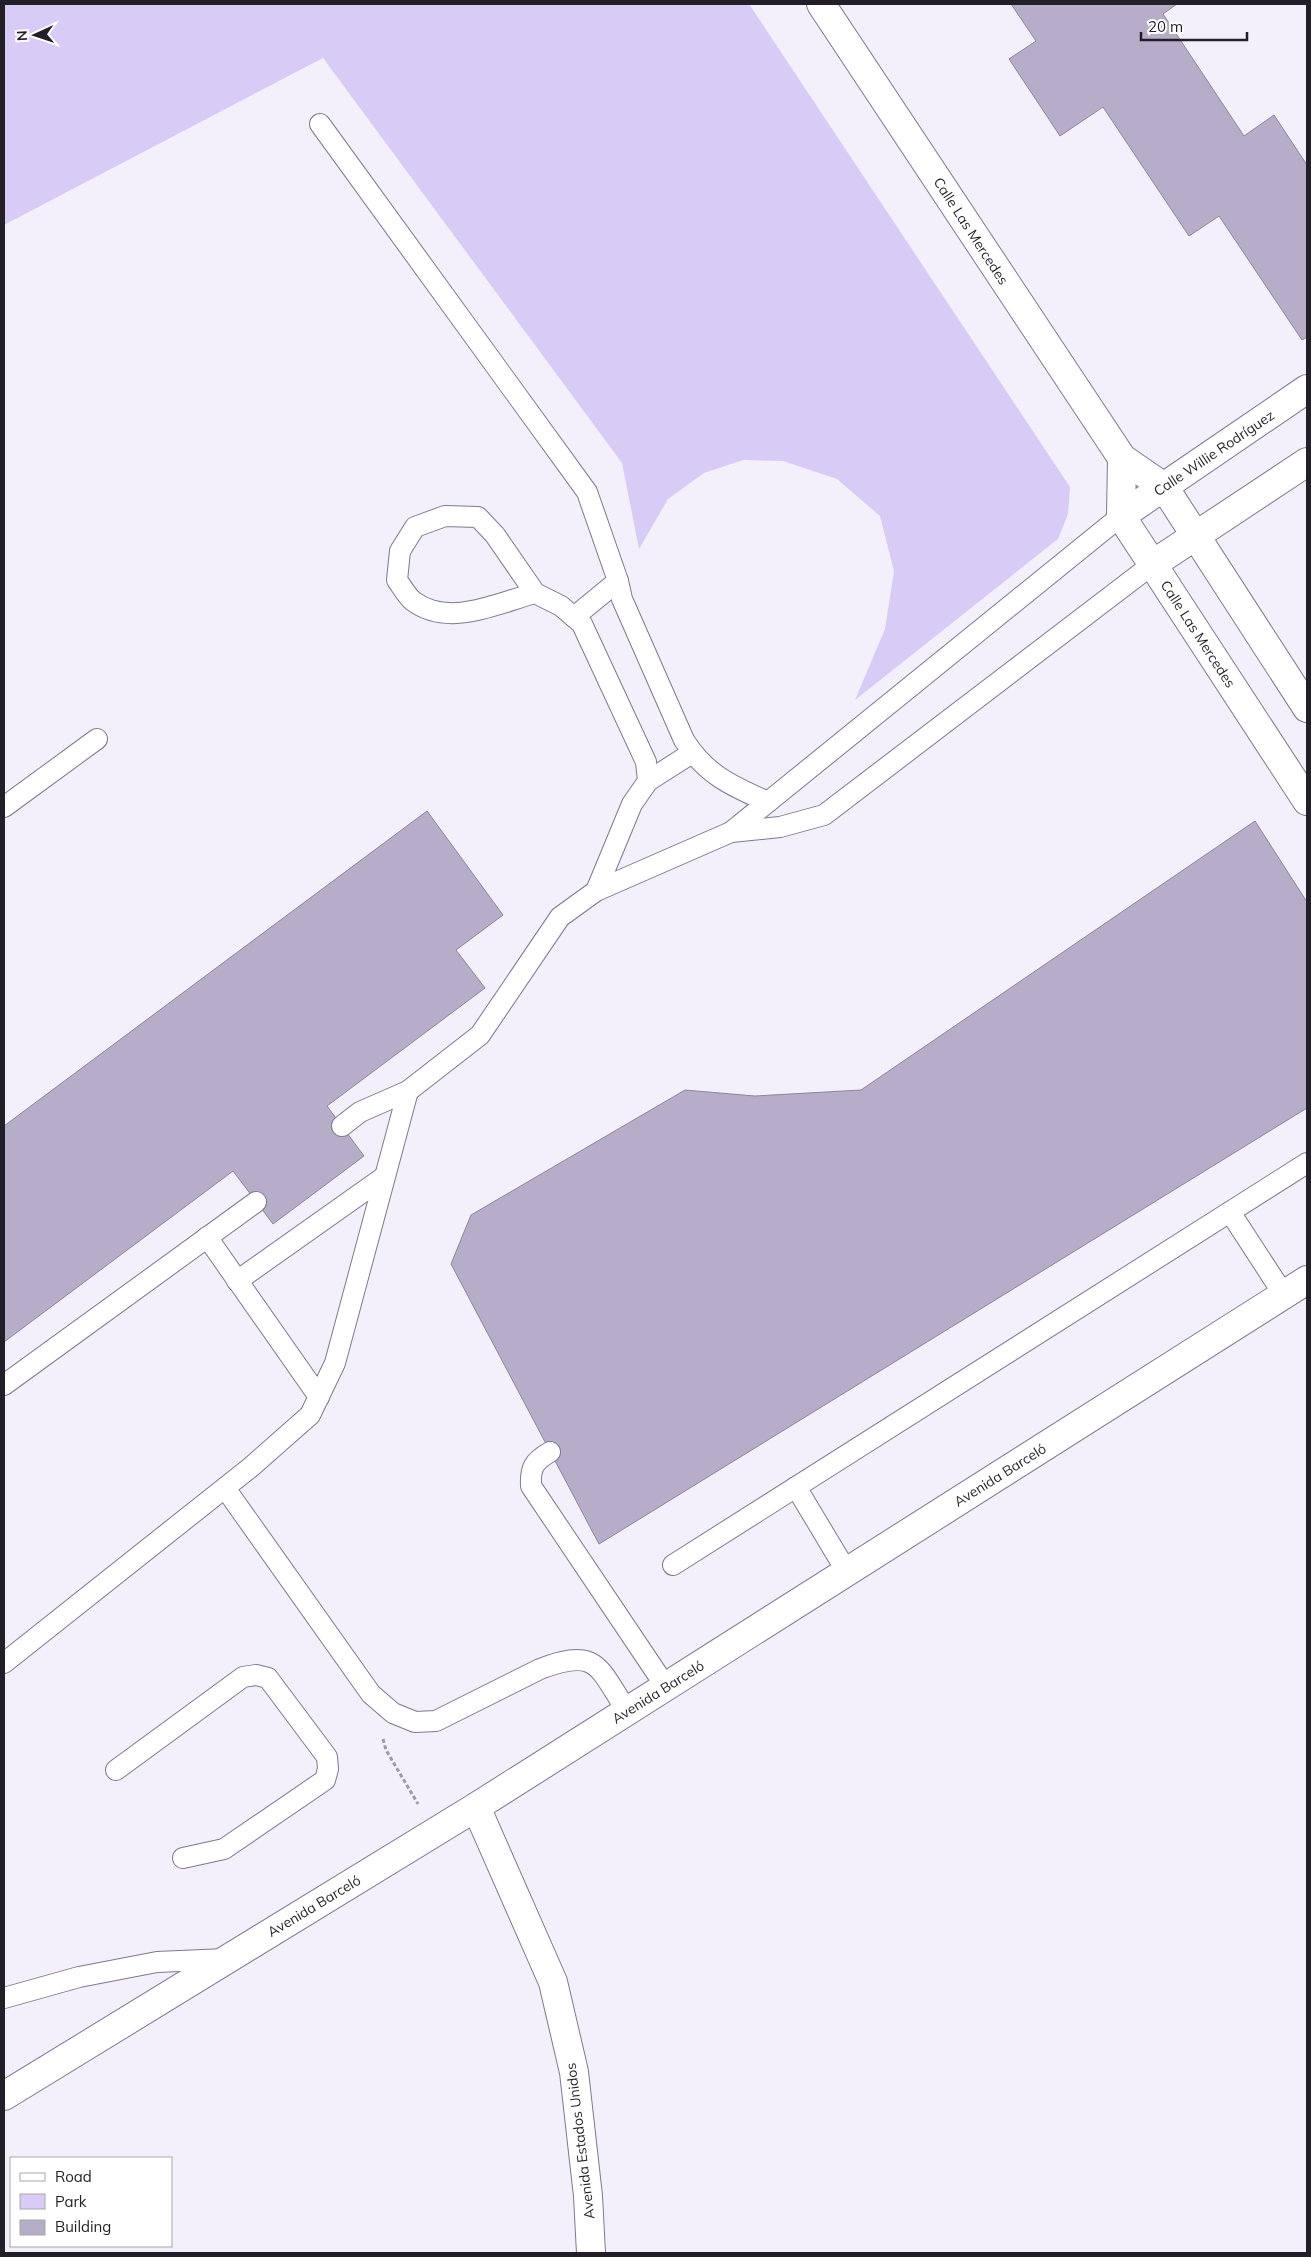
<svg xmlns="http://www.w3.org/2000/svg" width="1311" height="2257" font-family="Mulish,sans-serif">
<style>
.green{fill:#d8ccf6}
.building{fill:#b6aec9;stroke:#8d859e}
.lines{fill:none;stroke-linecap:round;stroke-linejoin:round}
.lane-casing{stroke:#7f7890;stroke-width:22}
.street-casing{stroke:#7f7890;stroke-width:30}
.secondary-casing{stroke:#7f7890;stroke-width:30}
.path{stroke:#9e9ba5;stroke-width:3;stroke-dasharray:4 2.5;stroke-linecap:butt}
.lane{stroke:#fff;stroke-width:20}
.street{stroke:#fff;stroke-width:28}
.secondary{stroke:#fff;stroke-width:28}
.labels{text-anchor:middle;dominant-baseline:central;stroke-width:4.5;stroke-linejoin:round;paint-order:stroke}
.street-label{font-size:14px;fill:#221f28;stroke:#fff}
</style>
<rect width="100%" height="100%" fill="#f3f0fb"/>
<polygon class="green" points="4,4 749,4 1070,487 1068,514 1058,539 855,700 885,629 894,571 880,516 837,479 783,461 743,460 704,473 668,499 639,549 622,463 323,58 4,225"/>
<g class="building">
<polygon points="1011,4 1177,4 1163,14 1244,136 1274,115 1307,165 1307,337 1302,340 1219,216 1189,236 1103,107 1060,136 1009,59 1036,41"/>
<polygon points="427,811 503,915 456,950 485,988 327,1106 364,1156 273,1224 233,1171 4,1342 4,1126"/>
<polygon points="1255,821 1307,902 1307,1108 599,1544 451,1264 471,1215 685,1090 755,1096 861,1090"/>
</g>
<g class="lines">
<defs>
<g id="lane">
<path d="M320 124 587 492 618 581 622 599 684 740C706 775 732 786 768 802"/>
<path d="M535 593C498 603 449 628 413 601 407 596 402 587 397 580L400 551 415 527 445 516 478 517 495 535 535 593 561 606 582 624 646 762 648 781 632 804 596 891"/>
<polyline points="574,617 618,581"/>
<polyline points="648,781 692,753"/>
<polyline points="4,807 97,739"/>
<polyline points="731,832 780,827 824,815 1153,564"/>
<polyline points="342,1126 360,1112 408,1091 480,1035 560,917 596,891 731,832 1121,516"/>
<polyline points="1230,1212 1284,1295"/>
<polyline points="207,1237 319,1397"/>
<polyline points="237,1281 384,1177"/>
<polyline points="4,1385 256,1202"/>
<path d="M550 1452C534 1461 530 1468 531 1486L666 1687"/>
<polyline points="796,1487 847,1572"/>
<path d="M225 1488 371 1694 393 1713 415 1722 436 1721 540 1669C598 1647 598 1667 627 1711"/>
<polyline points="673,1565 1307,1163"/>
<polyline points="4,1663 251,1467 310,1415 335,1363 408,1091"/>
<polyline points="116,1770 243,1677 256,1675 268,1678 327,1757 328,1769 325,1780 224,1849 183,1858"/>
<polyline points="4,1998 79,1977 157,1962 226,1959"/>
</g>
<g id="street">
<polyline points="821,4 1122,458 1164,487 1307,708"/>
<polyline points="1122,458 1121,516 1307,801"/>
<polyline points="1121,516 1307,389"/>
<polyline points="1153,564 1307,462"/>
</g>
<g id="secondary">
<polyline points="476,1807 553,1982 574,2072 588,2196 591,2253"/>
<polyline points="4,2096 476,1807 1307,1280"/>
</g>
</defs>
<use href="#lane" class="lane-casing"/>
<use href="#street" class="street-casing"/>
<use href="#secondary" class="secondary-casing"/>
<polyline class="path" points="383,1739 386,1750 418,1804"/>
<use href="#lane" class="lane"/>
<use href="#street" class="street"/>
<use href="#secondary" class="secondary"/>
</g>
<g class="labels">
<g class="street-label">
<text transform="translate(971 231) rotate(57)">Calle Las Mercedes</text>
<text transform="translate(1214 453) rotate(-34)">Calle Willie Rodríguez</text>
<text transform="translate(1198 634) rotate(57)">Calle Las Mercedes</text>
<text transform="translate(1000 1475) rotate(-32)">Avenida Barceló</text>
<text transform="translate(658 1692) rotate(-32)">Avenida Barceló</text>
<text transform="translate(314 1906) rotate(-31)">Avenida Barceló</text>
<text transform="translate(580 2141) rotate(-97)">Avenida Estados Unidos</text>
</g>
</g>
<rect width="1311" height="2257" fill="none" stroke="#221f28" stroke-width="10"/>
<rect x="10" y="2157" width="162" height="90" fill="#ffffff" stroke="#a7a5a9"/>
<rect x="20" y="2173" width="25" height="8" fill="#ffffff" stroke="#a7a5a9"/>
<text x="55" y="2182" font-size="15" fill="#221f28">Road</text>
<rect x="20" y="2194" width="25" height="15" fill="#d8ccf6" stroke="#a7a5a9"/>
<text x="55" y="2207" font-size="15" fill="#221f28">Park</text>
<rect x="20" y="2220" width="25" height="15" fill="#b6aec9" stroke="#a7a5a9"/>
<text x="55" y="2232" font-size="15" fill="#221f28">Building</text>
<g transform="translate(35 35) rotate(267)" stroke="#ffffff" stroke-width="4" paint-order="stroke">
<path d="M0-4L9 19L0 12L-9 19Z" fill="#221f28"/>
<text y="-8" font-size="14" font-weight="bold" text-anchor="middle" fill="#221f28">N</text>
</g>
<path d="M1141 32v8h106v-8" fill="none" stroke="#221f28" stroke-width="2.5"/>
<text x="1148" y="32" font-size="15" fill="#221f28" stroke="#ffffff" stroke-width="4" paint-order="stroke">20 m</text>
</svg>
